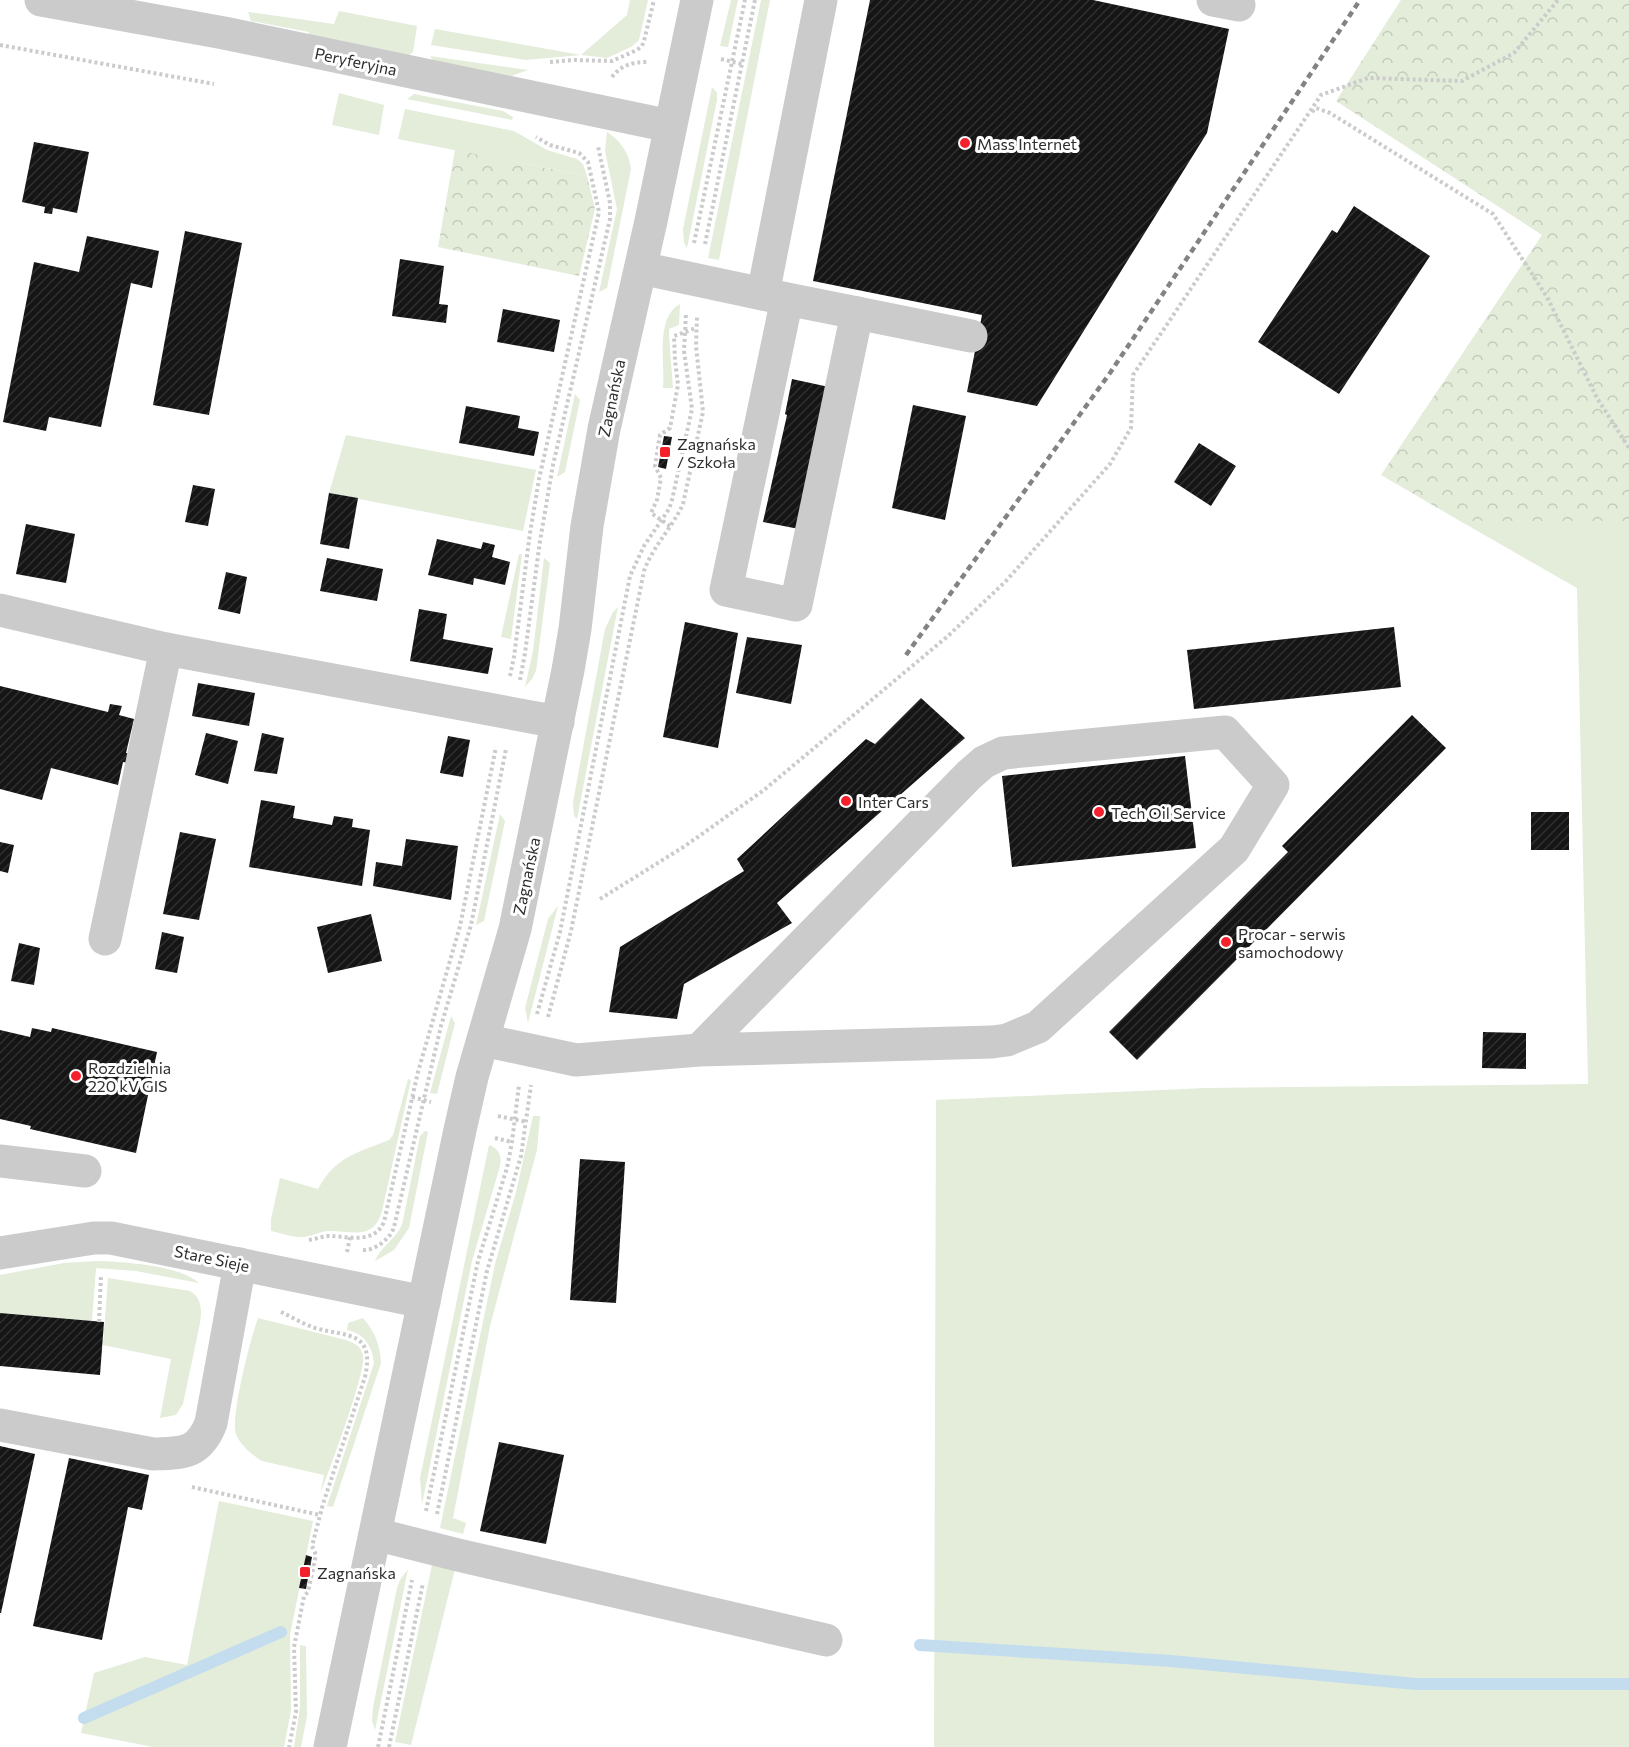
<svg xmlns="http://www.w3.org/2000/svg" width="1629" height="1747" font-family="Commissioner,sans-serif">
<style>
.grass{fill:#e3edda}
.forest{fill:url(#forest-crowns)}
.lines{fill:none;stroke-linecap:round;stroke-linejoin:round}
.stream{stroke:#c4ddee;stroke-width:12}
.building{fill:url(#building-hatch)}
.path{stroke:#cbcbcb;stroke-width:4;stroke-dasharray:3 3;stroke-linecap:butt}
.minor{stroke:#cbcbcb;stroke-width:33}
.rail{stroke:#838383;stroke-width:4.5;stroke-dasharray:6 4.5;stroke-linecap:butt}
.poi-dot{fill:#f4202b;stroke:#fff;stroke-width:2}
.labels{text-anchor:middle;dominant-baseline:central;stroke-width:6;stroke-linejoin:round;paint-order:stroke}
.street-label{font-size:16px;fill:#2e2e2e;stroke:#fff}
.poi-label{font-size:16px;fill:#2e2e2e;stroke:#fff;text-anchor:start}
</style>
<defs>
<pattern id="forest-crowns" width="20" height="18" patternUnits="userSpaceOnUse" patternTransform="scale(1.5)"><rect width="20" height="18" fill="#e3edda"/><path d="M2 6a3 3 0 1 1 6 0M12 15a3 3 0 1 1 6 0" fill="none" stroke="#c3ccbb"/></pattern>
<pattern id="building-hatch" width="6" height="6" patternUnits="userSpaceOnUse" patternTransform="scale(1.5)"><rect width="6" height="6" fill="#151515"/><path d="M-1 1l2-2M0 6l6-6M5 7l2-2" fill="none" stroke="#2f2f2f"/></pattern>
</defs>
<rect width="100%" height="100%" fill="#fff"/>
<g class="grass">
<polygon points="630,0 648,0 639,40 631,47 607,58 581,55 526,60 431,45 435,29 581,55 627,15"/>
<polygon points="731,0 738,0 728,47 720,46"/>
<polygon points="761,0 770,0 719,260 708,258"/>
<polygon points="339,11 417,26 413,52 406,57 307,39 309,32 251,21 248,12 334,24"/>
<polygon points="430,56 528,70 511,76 434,62"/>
<polygon points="712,87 717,93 717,100 687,248 684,243 683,229"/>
<polygon points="339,93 384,105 379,135 332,125"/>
<polygon points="414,94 503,111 513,117 512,120 407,99"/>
<polygon points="405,109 514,131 547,150 577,159 583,164 587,176 398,139"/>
<path d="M607 132C621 141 629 153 631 169L607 288 599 292 617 209 605 151Z"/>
<path d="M680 304 679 325 669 329V336L673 388H663C666 365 654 318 680 304Z"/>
<polygon points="575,394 580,400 565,472 557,477"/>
<polygon points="346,435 536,470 523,531 329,493"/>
<polygon points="1460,521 1629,521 1629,1747 934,1747 936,1100 1206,1088 1588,1084 1577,588"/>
<polygon points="519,554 522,554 511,639 501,637"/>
<polygon points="544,558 550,563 536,671 532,679 525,687 533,651"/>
<polygon points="618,607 577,819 574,816 573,802 605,629 613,612"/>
<polygon points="500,814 505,821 484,921 476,925"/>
<polygon points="558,906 528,1023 525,1008 533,977 548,919"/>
<polygon points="451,1016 455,1023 437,1094 430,1093"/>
<path d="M408 1079 411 1080 382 1211C373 1242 351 1230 327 1231 319 1232 312 1236 304 1237 294 1238 281 1233 271 1231V1219L280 1178 318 1189C336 1156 357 1153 389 1140L393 1135Z"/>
<polygon points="533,1116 540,1116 537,1150 490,1326 453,1518 466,1523 463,1534 440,1528 495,1264 516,1192"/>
<path d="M425 1131 428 1132 409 1228 394 1250 375 1261C381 1246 395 1240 402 1225L420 1136Z"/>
<path d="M489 1145C499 1148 502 1157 500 1166L472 1261 422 1504 420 1478Z"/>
<path d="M97 1261C124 1262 179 1265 199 1283L136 1271 96 1268 92 1321 0 1313V1275L64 1263Z"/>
<path d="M108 1278 190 1291C202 1298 202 1311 200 1323L183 1404 176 1415 160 1418 171 1359 103 1345Z"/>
<path d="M258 1318 346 1340C354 1343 361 1346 363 1355 367 1371 328 1473 320 1495L324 1475 262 1461C252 1455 240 1445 236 1434 230 1417 251 1337 258 1318Z"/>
<path d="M363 1318C375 1332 380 1345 381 1363L333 1507 327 1506 374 1363C372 1345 364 1334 347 1330L348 1323Z"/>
<polygon points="219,1501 313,1521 290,1635 291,1711 284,1747 153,1747 81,1733 94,1673 145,1657 187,1665"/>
<polygon points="432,1565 455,1569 411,1745 395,1742"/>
<polygon points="408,1569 375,1730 372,1721 373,1707 397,1588 400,1580"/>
<polygon points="300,1645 306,1646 307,1716 301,1747 294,1747 300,1707"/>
</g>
<g class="forest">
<polygon points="1401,0 1629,0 1629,521 1460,521 1381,475 1542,235 1336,101"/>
<polygon points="455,150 587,176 595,209 579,276 438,247"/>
</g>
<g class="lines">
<g class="stream">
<polyline points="920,1645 1171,1661 1416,1684 1629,1684"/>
<polyline points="84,1718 281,1632"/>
</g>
</g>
<g class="building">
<polygon points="870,0 1093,0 1229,29 1207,133 1037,406 967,392 982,315 813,281"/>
<polygon points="34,142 89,152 77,213 53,208 52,214 44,213 45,207 22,202"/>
<polygon points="1354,206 1430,256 1339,394 1258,342 1332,230 1337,233"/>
<polygon points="185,231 242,243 209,415 153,405"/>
<polygon points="87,236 159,251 152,288 131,283 101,427 49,417 46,431 3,422 34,262 79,272"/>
<polygon points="400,259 444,266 439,304 448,305 446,323 392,316"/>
<polygon points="503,309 560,320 554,352 497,342"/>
<polygon points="792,379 829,387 799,529 763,522 787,415 785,414"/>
<polygon points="913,405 966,416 945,520 892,508"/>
<polygon points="466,406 520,416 518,428 539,432 534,456 459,443"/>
<polygon points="664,436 672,437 666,469 658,467"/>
<polygon points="1199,443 1236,466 1211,506 1174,482"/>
<polygon points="193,485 215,489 208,526 185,522"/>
<polygon points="329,493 358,498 349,549 320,544"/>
<polygon points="26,524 75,534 66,583 16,574"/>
<polygon points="437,539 481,549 483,542 495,545 492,557 510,562 505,585 474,578 473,585 428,575"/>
<polygon points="327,558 383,569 377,601 320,591"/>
<polygon points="226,572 247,577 240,614 218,609"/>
<polygon points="419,609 447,614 443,639 493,648 488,674 410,661"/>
<polygon points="685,622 738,633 718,748 663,737"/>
<polygon points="1394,627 1401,687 1194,709 1187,650"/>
<polygon points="747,637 802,645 791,704 736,693"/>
<polygon points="198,683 255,693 249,726 192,716"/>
<polygon points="0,686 108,712 110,704 122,706 119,715 134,719 126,753 131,754 128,763 123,762 118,785 51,768 42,800 0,789"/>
<polygon points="921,698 965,738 777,903 792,923 684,984 677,1019 609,1012 620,947 744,871 737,859 866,739 875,744"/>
<polygon points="1412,715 1446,748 1137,1060 1109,1032 1288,852 1282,846"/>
<polygon points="206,733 238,741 228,784 195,775"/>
<polygon points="262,733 284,738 277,774 254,771"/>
<polygon points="448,736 470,740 463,777 440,773"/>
<polygon points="1185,756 1196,848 1012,867 1002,776"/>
<polygon points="261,800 295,806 293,818 332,825 334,816 353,819 352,827 370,830 362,886 249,867"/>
<rect x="1531" y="812" width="38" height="38"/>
<polygon points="180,832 216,839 199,920 163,914"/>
<polygon points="406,839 458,846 451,900 373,886 376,862 402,866"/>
<polygon points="0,842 14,845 8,873 0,871"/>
<polygon points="371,914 382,961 328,973 317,927"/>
<polygon points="162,932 184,937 177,973 155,969"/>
<polygon points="19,943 40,948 34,985 11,981"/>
<polygon points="32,1028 51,1032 52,1028 157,1052 136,1153 30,1129 31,1126 0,1119 0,1030 30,1037"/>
<polygon points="1483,1032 1526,1033 1526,1069 1482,1068"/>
<polygon points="580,1159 625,1162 616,1303 570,1300"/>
<polygon points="0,1313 104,1322 100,1375 0,1366"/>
<polygon points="499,1442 564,1455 546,1544 480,1531"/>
<polygon points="0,1446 35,1454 1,1613 0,1613"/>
<polygon points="69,1458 149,1475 142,1510 128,1507 102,1640 33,1626"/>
<polygon points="306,1555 312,1557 306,1589 299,1588"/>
</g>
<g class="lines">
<g class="path">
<polyline points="0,45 214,84"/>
<polyline points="721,59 742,64"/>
<polyline points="550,62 573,60 612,61 637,50 642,46 644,41 654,0"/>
<path d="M612 77C621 65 633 62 648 62"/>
<polyline points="1312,112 1316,108 1330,113 1493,214 1547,297 1597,398 1629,448"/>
<polyline points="694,243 745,0"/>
<polyline points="705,244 755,0"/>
<polyline points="670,526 651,513 657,500 661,478 655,466 660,435 670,428 678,385 675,360 674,336 696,328"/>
<polyline points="510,676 514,657 530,533 539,479 599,212 588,162 579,153 550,145 536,137"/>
<polyline points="520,680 525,653 540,541 553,465 610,219 610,203 598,146"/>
<polyline points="600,899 685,846 764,790 948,636 1006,581 1110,464 1131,428 1133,375 1321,95 1368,78 1462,81 1514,53 1558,0"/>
<polyline points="537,1014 560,932 630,576 644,546 669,509 672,500 692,409 684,351 686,313"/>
<path d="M548 1017 571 931 644 571C653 546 672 528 683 504L703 412 696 346 697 317"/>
<polyline points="412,1097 431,1102"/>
<polyline points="498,1116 527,1122"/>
<polyline points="495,1138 512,1142"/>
<path d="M309 1240C315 1239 321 1237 328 1236 348 1236 374 1245 384 1222L418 1072 460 926 496 747"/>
<path d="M363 1250C375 1251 391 1238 394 1227L441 1026 471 925 506 749"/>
<polyline points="347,1252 350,1237"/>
<path d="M281 1312C292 1317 303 1324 315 1328 348 1337 375 1331 365 1377L323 1504 312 1546 316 1555 308 1592 304 1596 294 1647 296 1712 289 1747"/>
<polyline points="99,1322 101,1275"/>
<polyline points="192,1487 320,1515"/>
<polyline points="426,1511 478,1261 507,1168 512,1142 519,1085"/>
<polyline points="437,1514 487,1271 521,1156 531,1085"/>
<polyline points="378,1747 412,1580"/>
<polyline points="389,1747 423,1583"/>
</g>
<g class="minor">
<polyline points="41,0 224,33 670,126"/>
<polyline points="1213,0 1239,5"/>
<polyline points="641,268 763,294 821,0"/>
<polyline points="763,294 787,299 726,590 796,605 857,313 787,299"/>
<polyline points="857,313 971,336"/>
<polyline points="0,610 166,649 558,722"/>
<polyline points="105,939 166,649"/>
<polyline points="483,1040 576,1060 699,1050 992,1042 1007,1040 1038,1027 1234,849 1273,785 1225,732 1003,753 984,762 969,775 699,1050"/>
<polyline points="0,1161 85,1171"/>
<polyline points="0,1253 94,1238 111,1238 424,1302"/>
<path d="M0 1425 153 1454C183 1453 199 1454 211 1423L240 1264"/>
<polyline points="375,1534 458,1555 826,1640"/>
<polyline points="330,1747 460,1130 472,1077 515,929 568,670 575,629 587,526 604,429 651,221 697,0"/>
</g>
<polyline class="rail" points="906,655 1110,373 1360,0"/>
</g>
<g class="poi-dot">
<circle cx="965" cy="143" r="6"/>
<rect x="659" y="446" width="12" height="12" rx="3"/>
<circle cx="846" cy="801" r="6"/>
<circle cx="1099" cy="812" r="6"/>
<circle cx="1226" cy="942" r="6"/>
<circle cx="76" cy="1076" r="6"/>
<rect x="299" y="1566" width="12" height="12" rx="3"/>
</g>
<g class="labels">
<g class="street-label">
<text transform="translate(356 61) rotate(12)">Peryferyjna</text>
<text transform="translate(611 398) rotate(-78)">Zagnańska</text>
<text transform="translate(526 876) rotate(-78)">Zagnańska</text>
<text transform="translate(212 1258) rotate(12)">Stare Sieje</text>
</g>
<g class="poi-label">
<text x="977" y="143">Mass Internet</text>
<text x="677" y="443">Zagnańska<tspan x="677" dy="18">/ Szkoła</tspan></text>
<text x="858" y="801">Inter Cars</text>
<text x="1111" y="812">Tech Oil Service</text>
<text x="1238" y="933">Procar - serwis<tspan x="1238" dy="18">samochodowy</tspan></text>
<text x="88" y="1067">Rozdzielnia<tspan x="88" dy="18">220 kV GIS</tspan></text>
<text x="317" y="1572">Zagnańska</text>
</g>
</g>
</svg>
